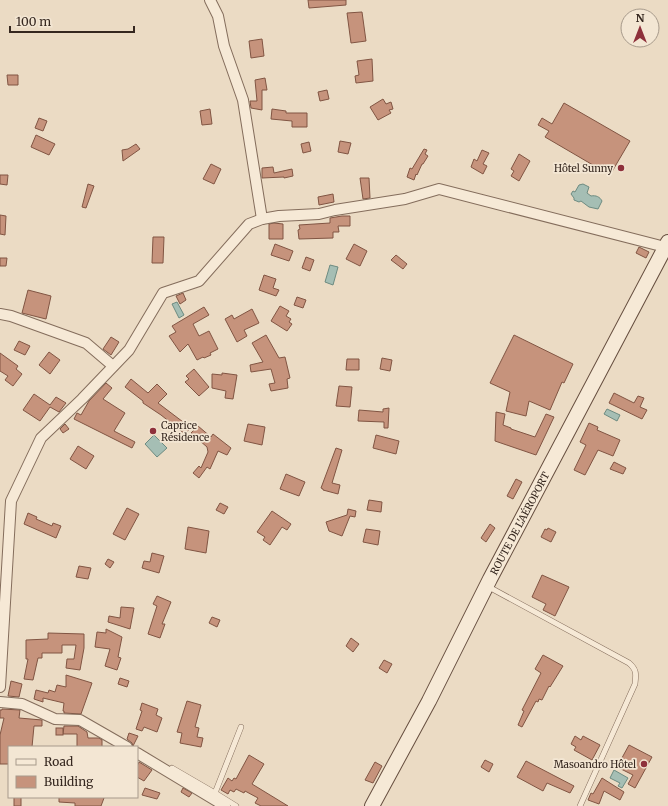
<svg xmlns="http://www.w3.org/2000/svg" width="668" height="806" font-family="Merriweather,serif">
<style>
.water{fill:#a5beb4;stroke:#6d8b81}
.building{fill:#c6937c;stroke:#815543}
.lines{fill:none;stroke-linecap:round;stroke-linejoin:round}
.lane-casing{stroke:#846d5c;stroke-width:6}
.street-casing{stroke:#846d5c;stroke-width:12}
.secondary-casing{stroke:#664e3f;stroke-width:16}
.lane{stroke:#f6e9d6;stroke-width:5}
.street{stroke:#f6e9d6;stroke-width:10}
.secondary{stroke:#f6e9d6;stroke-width:14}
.poi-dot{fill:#8e303b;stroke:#f3e6d3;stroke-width:1.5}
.labels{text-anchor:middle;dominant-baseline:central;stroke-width:3.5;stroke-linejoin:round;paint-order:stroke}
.poi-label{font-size:10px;fill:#35271f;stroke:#f3e6d3;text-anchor:end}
.street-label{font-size:10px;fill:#35271f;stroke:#f3e6d3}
</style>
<rect width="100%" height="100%" fill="#ebdbc4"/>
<g class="water">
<path d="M583 184 589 187 587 193 591 196C596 195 600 197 602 201L598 209 589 207 581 201 579 202 574 200V198L571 194 573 191 575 192 579 185Z"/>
<polygon points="330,265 338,267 333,285 325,282"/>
<polygon points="177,302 184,315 179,318 172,304"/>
<polygon points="607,409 620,415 617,421 604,414"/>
<polygon points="154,435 167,448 157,457 145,444"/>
<polygon points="614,770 628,778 622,788 618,786 620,783 610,778"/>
</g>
<g class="building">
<polygon points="308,0 346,0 346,5 309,8"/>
<polygon points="362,12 366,41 351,43 347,13"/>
<polygon points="262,39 264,56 251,58 249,41"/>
<polygon points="372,59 373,81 356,83 355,76 359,75 357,61"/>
<polygon points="7,75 18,75 18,85 8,85"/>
<polygon points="265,78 267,90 262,90 262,110 251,108 250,101 257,101 255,80"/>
<polygon points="327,90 329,99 320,101 318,92"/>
<polygon points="383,99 386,104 391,102 393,109 389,110 391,113 378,120 370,107"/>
<polygon points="564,103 630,141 610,175 545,137 549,131 538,125 542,118 552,124"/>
<polygon points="210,109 212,124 202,125 200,111"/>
<polygon points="272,109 286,111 286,113 307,113 307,127 292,127 292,121 271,119"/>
<polygon points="39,118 47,121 43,131 35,128"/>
<polygon points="36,135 55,144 49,155 31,147"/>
<polygon points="340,141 351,143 348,154 338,152"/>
<polygon points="309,142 311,151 303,153 301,144"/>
<polygon points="136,144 140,149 123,161 122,150 128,149"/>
<polygon points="424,149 427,150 425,154 428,156 423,164 422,164 417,175 416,174 414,180 407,177 410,168 412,169"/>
<polygon points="482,150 489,153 483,164 487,166 483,174 471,167 474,159 477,161"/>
<polygon points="519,154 530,161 519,181 511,176 514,171 511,169"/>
<polygon points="211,164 221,169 214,184 203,179"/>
<polygon points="273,167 274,173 292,169 293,176 284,178 284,177 262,178 262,168"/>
<polygon points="0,175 8,175 7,185 0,184"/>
<polygon points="360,178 369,178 370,198 363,199"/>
<polygon points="88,184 94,186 86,208 82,207"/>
<polygon points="333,194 334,202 319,205 318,197"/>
<polygon points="0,215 6,216 5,235 0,234"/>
<polygon points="342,216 350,216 350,226 338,226 339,232 333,232 333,238 299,239 298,230 300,229 299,225 330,223 330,218"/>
<polygon points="274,223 283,224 283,239 269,239 269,224"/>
<polygon points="153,237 164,237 163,263 152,263"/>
<polygon points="275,244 293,251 289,261 271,255"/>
<polygon points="354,244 367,251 360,266 346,259"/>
<polygon points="639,247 649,252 646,258 636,253"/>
<polygon points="396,255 407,264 403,269 391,260"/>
<polygon points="306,257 314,260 310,271 302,268"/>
<polygon points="0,258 7,258 6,266 0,266"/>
<polygon points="264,275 276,279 273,288 279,290 276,296 259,290"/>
<polygon points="28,290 51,296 46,319 22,313"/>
<polygon points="183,293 186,300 180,304 176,296"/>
<polygon points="297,297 306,300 303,308 294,305"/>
<polygon points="280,306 289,311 286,316 291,319 289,322 292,324 287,331 271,321"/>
<polygon points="204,307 209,315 193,324 199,336 209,331 218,349 210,353 211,355 204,358 203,357 197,360 188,344 180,352 169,336 176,332 172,326"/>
<polygon points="252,309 259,323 244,330 247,336 237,342 225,319 232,315 234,319"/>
<polygon points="266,335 279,358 285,357 290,378 287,379 288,388 271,391 269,384 275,383 271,369 251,372 250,365 263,362 252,343"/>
<polygon points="514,335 573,364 564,383 562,382 550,410 529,401 526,416 506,411 510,392 490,383"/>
<polygon points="111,337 119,342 111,355 103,349"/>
<polygon points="19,341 30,346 25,355 14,350"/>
<polygon points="49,352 60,360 50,374 39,365"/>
<polygon points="0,353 18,366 16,369 22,374 13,386 5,380 8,376 0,371"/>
<polygon points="382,358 392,360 390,371 380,369"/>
<polygon points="347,359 359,359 359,370 346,370"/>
<polygon points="194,369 209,387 199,396 185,382 189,379 186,376"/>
<polygon points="222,373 237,375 233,399 225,398 226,391 212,388 212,374 222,375"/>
<polygon points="131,379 148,393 157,384 167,394 158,403 191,428 185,434 161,415 143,403 143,401 125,387"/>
<polygon points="106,383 112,388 103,399 125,413 114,431 135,442 132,448 74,419 77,413 81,415 89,401"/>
<polygon points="339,386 352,387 350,407 336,406"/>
<polygon points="614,393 634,403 638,396 644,398 640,407 647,410 642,419 609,403"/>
<polygon points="34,394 50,405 56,397 66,403 59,412 50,407 40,421 23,410"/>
<polygon points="389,408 388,428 384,428 384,422 358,421 359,410 383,412 383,409"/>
<polygon points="496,412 505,414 503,425 511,428 511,429 535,437 546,414 554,417 536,455 495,441"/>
<polygon points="589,423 598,427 597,430 620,440 613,456 598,450 585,475 574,470 586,445 580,442"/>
<polygon points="65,424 69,429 63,433 60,429"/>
<polygon points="248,424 265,427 262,445 244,441"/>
<polygon points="198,426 211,437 213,434 231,448 227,455 218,451 210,469 207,467 199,478 193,473 199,466 201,468 208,452 207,447 191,433"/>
<polygon points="376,435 399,441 396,454 373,448"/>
<polygon points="78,446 94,456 86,469 70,459"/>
<polygon points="336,448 342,450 332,483 340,485 338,494 323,490 323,489 321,488"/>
<polygon points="614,462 626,468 623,474 610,469"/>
<polygon points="286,474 305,482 299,496 280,489"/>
<polygon points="516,479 522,482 513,499 507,496"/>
<polygon points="369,500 382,502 381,512 367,510"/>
<polygon points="220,503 228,507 224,514 216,510"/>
<polygon points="127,508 139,514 125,540 113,534"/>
<polygon points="348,509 356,511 355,517 350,516 342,536 329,531 326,522 347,515"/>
<polygon points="272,511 291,524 287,530 282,527 270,545 263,540 265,537 257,532"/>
<polygon points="28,513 37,517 36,519 52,526 53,523 61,526 56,538 24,524"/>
<polygon points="490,524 495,528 486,542 481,538"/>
<polygon points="188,527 209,531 206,553 185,549"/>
<polygon points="548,528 556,532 551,542 541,537 545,529 547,530"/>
<polygon points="366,529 380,531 378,545 363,542"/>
<polygon points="152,553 164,556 159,573 142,568 144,561 150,562"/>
<polygon points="108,559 114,562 110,568 105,564"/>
<polygon points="79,566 91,568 88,579 76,577"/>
<polygon points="542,575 569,587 555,616 543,610 546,604 532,597"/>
<polygon points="157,596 171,602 162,624 165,624 160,638 148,634 157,606 153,604"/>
<polygon points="121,607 134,608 130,629 108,622 109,616 120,618"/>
<polygon points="212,617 220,620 217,627 209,623"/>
<polygon points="106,629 122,637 118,657 121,658 117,670 105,666 110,649 95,647 97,632 106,633"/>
<polygon points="48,633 84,634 84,648 80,670 66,668 67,659 74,659 76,645 62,645 62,653 42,653 42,658 38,658 33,680 24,679 28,659 26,659 26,640 48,639"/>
<polygon points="351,638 359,644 353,652 346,646"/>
<polygon points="543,655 563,666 550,687 549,686 542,700 539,699 538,702 536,701 522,727 518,725 524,711 522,710 541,673 535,669"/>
<polygon points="384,660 392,664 387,673 379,668"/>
<polygon points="66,675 92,683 81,714 64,713 64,711 63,711 64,703 43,698 43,702 34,699 36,690 48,693 49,690 55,692 57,685 66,687"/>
<polygon points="120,678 129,681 127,687 118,684"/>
<polygon points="11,681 22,684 19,697 8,696"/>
<polygon points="187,701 201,705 195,727 199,728 197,737 203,738 201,747 180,743 182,733 177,732"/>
<polygon points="142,703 158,709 156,715 162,718 157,732 144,727 142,731 136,729 142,711 140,710"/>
<polygon points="2,709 20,710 19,718 42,720 42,726 34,726 32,747 9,747 9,764 0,764 0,735 4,718 0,718 0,710 2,710"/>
<polygon points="64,726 78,726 87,732 88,738 99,738 102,740 102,747 77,747 77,734 63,734"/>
<rect x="56" y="728" width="7" height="7"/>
<polygon points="129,733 138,736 133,746 132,743 127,739"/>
<polygon points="575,736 581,740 583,736 600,745 592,760 574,750 576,747 571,744"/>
<polygon points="629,745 652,757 635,788 628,784 633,775 617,767"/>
<polygon points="249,755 264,764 252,784 288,806 261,806 255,803 258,798 245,791 244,793 236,789 234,792 230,790 228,794 221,790 228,778 232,781 234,778 236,779"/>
<polygon points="485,760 493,764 489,772 481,767"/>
<polygon points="526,761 574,786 570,793 547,783 543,791 517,777"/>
<polygon points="139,762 152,770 144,781 137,777 137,766"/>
<polygon points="375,762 382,766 373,783 365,780"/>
<polygon points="602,778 624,792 620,800 604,791 599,804 588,800 591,793 593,794"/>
<polygon points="145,788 160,793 157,799 142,795"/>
<polygon points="183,788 192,793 189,797 181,792"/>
<rect x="14" y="797" width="7" height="9"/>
<polygon points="59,797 101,797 104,798 101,806 75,806 75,803 59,802"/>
</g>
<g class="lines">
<defs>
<g id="lane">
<path d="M487 586 629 663C637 670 636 674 635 684L580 806"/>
<polyline points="172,768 215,793"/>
<polyline points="236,806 215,793 241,727"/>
</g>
<g id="street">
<polyline points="210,0 218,16 224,46 243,100 262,219"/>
<polyline points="0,314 11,316 86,343 113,366"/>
<polyline points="0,687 11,501 41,438 82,399 129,350 163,293 199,281 249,224 262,219 279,216 319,214 335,210 405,199 439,189 665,247"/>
<polyline points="0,702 22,704 55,719 80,720 127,747"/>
<polyline points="137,753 225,806"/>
</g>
<g id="secondary">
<path id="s1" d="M372 806 429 701 490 579 668 242"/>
</g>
</defs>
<use href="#lane" class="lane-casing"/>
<use href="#street" class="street-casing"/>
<use href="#secondary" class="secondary-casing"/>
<use href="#lane" class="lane"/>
<use href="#street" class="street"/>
<use href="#secondary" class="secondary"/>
</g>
<g class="poi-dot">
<circle cx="621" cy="168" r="4"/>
<circle cx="153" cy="431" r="4"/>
<circle cx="644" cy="764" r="4"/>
</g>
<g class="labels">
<g class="poi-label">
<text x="613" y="168">Hôtel Sunny</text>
<text x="161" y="425" text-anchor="start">Caprice<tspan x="161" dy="12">Résidence</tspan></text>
<text x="636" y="764">Masoandro Hôtel</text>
</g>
<g class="street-label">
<text stroke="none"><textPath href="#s1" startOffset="319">ROUTE DE L'AÉROPORT</textPath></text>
</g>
</g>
<rect x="8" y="746" width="130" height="52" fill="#f3e6d3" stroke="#a79a8b"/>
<rect x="16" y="759" width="20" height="6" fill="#f6e9d6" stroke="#a79a8b"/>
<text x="44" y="766" font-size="12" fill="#35271f">Road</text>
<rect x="16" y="776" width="20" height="12" fill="#c6937c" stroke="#a79a8b"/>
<text x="44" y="786" font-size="12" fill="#35271f">Building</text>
<g transform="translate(640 28)"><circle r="19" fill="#f3e6d3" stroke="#a79a8b"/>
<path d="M0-3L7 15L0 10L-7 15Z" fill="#8e303b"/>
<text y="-6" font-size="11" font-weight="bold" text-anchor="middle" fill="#35271f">N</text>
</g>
<path d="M10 26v6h124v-6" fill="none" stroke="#35271f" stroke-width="2"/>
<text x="16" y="26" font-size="12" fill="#35271f" stroke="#f3e6d3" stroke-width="3" paint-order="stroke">100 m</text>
</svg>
